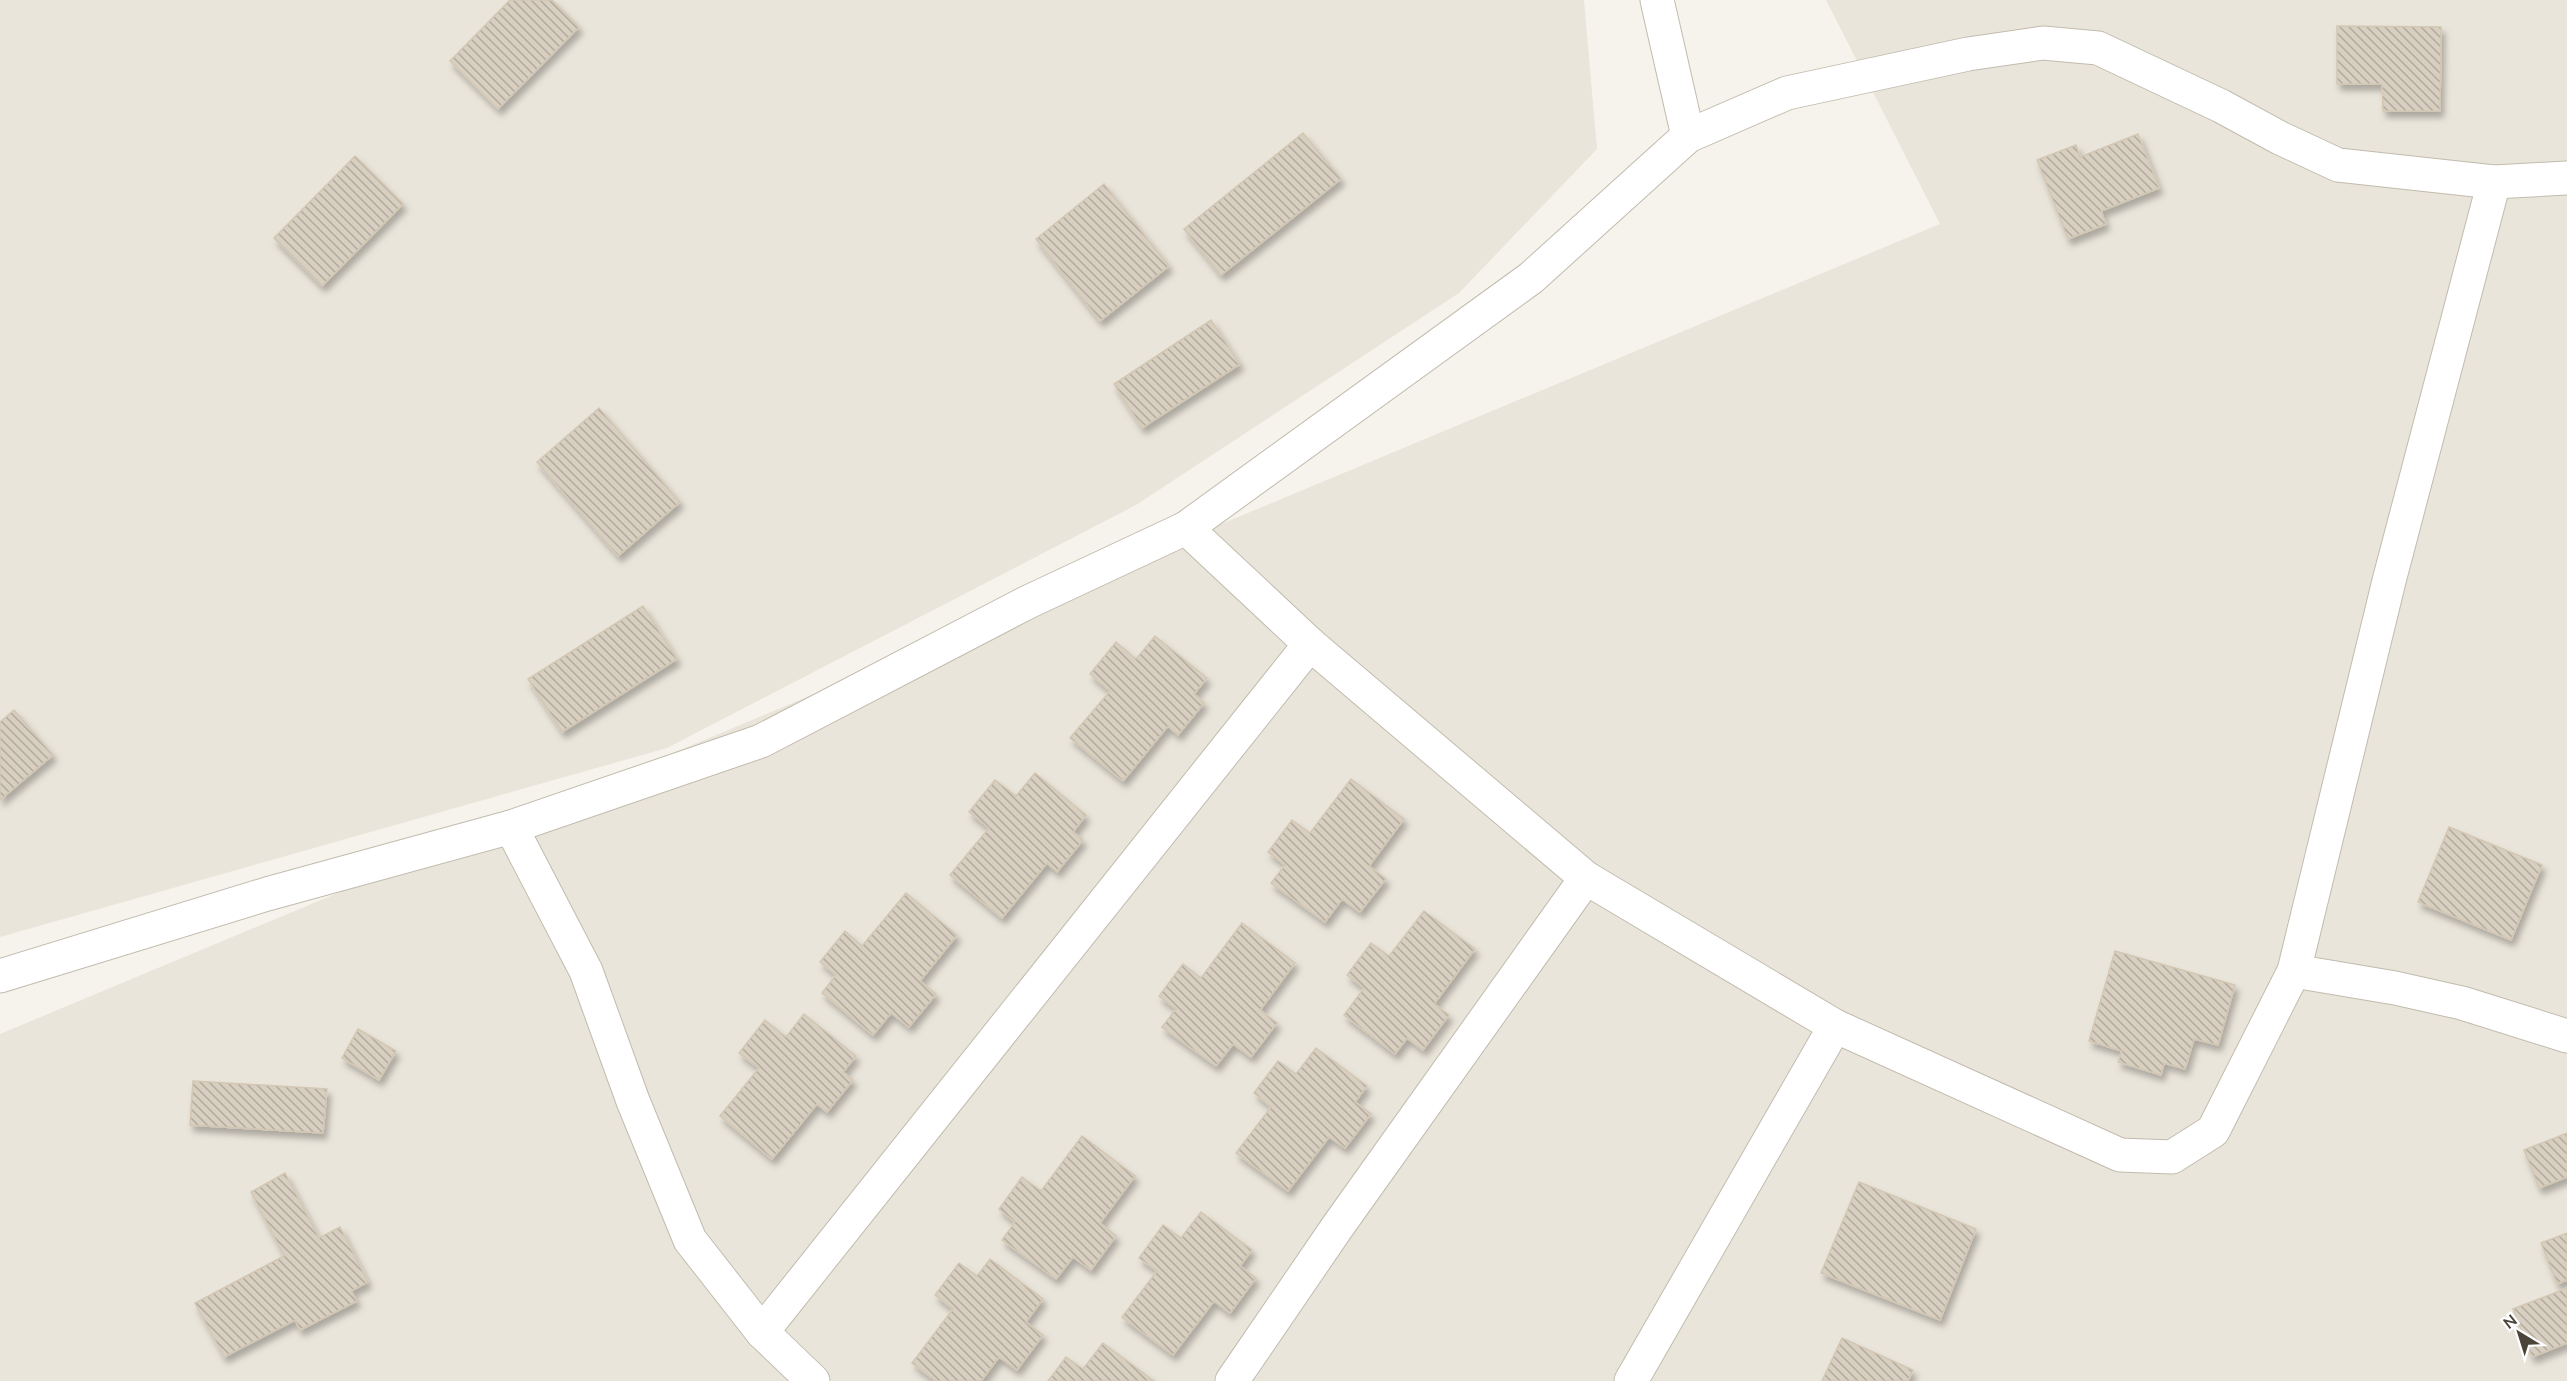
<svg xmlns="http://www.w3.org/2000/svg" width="2567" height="1381" font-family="Mulish,sans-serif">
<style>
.residential{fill:#eae5da}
.building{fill:url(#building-back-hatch);stroke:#d3c7b4;stroke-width:1.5;filter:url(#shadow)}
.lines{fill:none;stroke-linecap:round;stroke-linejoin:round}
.street-casing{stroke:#c2bbae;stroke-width:35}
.street{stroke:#fff;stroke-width:33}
</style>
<defs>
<pattern id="building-back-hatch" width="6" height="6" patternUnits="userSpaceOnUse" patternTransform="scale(1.5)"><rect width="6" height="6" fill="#d8cfc1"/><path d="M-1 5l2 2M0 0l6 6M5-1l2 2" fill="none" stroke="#b1aa9e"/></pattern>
<filter id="shadow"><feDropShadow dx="3.5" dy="6" stdDeviation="3" flood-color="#0004"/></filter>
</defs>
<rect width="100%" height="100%" fill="#f6f3ec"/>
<g class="residential">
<polygon points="0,0 1584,0 1597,149 1459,293 1136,505 667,748 0,937"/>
<polygon points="1826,0 2567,0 2567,1381 0,1381 0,1034 1940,224"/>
</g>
<g class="building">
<polygon points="510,0 552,0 579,27 498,109 450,61"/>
<polygon points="2337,26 2441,27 2440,111 2383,111 2382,84 2337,84"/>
<polygon points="1303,133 1341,179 1221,275 1184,229"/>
<polygon points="2138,134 2159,188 2101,211 2106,224 2068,239 2037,160 2076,145 2080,157"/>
<polygon points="355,156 403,204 322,286 274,238"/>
<polygon points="1104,184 1169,266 1100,321 1036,239"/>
<polygon points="1211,320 1240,364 1142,428 1114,384"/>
<polygon points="599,408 680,502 618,556 537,462"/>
<polygon points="643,606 677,659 562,732 528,679"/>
<polygon points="1155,636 1207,678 1194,694 1204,703 1178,735 1168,726 1123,781 1070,738 1110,691 1090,674 1116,642 1136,659"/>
<polygon points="14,710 53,755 0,800 0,722"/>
<polygon points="1035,773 1086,815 1073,832 1083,840 1057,872 1047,863 1002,918 950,875 989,828 969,812 995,780 1016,796"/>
<polygon points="1351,779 1404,819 1369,866 1386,879 1360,912 1342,899 1325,922 1271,883 1285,865 1268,852 1292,820 1310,833"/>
<polygon points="2449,827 2542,865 2511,940 2418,902"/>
<polygon points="906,893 957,935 920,981 936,994 909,1027 891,1013 873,1035 822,993 836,975 820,962 845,931 862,946"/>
<polygon points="1424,911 1475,949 1434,1004 1449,1015 1423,1050 1407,1038 1395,1054 1344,1015 1364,988 1347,975 1371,943 1389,956"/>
<polygon points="1242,923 1295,963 1260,1010 1277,1023 1251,1057 1233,1044 1216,1066 1162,1027 1176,1009 1159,996 1183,964 1201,978"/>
<polygon points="2115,951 2235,985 2218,1045 2194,1039 2185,1069 2164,1063 2161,1075 2118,1062 2122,1051 2089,1041"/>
<polygon points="804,1014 856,1056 843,1072 853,1080 827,1112 817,1104 772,1159 720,1116 759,1068 739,1053 765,1020 786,1037"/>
<polygon points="358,1029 396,1051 379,1080 342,1058"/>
<polygon points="1316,1048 1367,1086 1355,1102 1371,1114 1345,1148 1329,1137 1288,1191 1236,1153 1271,1107 1254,1093 1278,1061 1296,1074"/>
<polygon points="193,1081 327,1089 323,1133 190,1125"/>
<polygon points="2567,1133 2567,1177 2539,1188 2524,1150"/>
<polygon points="1082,1136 1135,1176 1100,1223 1116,1236 1091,1270 1073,1257 1056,1279 1002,1240 1015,1222 999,1209 1022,1177 1041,1191"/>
<polygon points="285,1173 319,1238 340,1227 368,1282 351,1291 357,1301 300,1330 295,1320 224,1357 195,1303 284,1256 251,1192"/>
<polygon points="1859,1182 1976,1229 1940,1320 1821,1273"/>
<polygon points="1201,1212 1252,1250 1240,1266 1256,1278 1230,1313 1214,1301 1173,1355 1122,1317 1157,1271 1139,1258 1163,1225 1181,1238"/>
<polygon points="2567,1233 2567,1280 2557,1284 2541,1243"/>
<polygon points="990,1259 1043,1299 1026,1322 1043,1335 1017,1370 999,1357 981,1381 936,1381 912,1363 953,1309 935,1295 959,1263 977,1276"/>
<polygon points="2567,1288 2567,1343 2532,1357 2513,1309"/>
<polygon points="1842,1338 1913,1370 1908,1381 1822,1381"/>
<polygon points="1103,1343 1154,1381 1048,1381 1066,1357 1083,1369"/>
</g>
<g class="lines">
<defs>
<g id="street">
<polyline points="1657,0 1688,136"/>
<polyline points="1186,528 1310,644 1586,878 1835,1026 2120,1155 2172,1157 2213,1131 2294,971 2389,581 2494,182"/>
<polyline points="511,827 586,971 633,1101 690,1240 762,1332 813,1381"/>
<polyline points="2294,971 2395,988 2462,1003 2567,1036"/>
<polyline points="0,976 267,894 511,827 761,741 1028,602 1186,528 1531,278 1688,136 1787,93 1968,54 2043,43 2098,48 2221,106 2280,138 2338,165 2494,182 2567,178"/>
<polyline points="762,1332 1310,644"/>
<polyline points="1232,1381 1338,1226 1586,878"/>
<polyline points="1631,1381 1835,1026"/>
</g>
</defs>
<use href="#street" class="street-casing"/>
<use href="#street" class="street"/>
</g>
<g transform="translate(2519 1333) rotate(322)" stroke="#ffffff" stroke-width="4.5" paint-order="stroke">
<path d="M0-4.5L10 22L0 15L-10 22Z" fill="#4b4439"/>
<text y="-9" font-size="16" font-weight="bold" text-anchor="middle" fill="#4b4439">N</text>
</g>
</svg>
